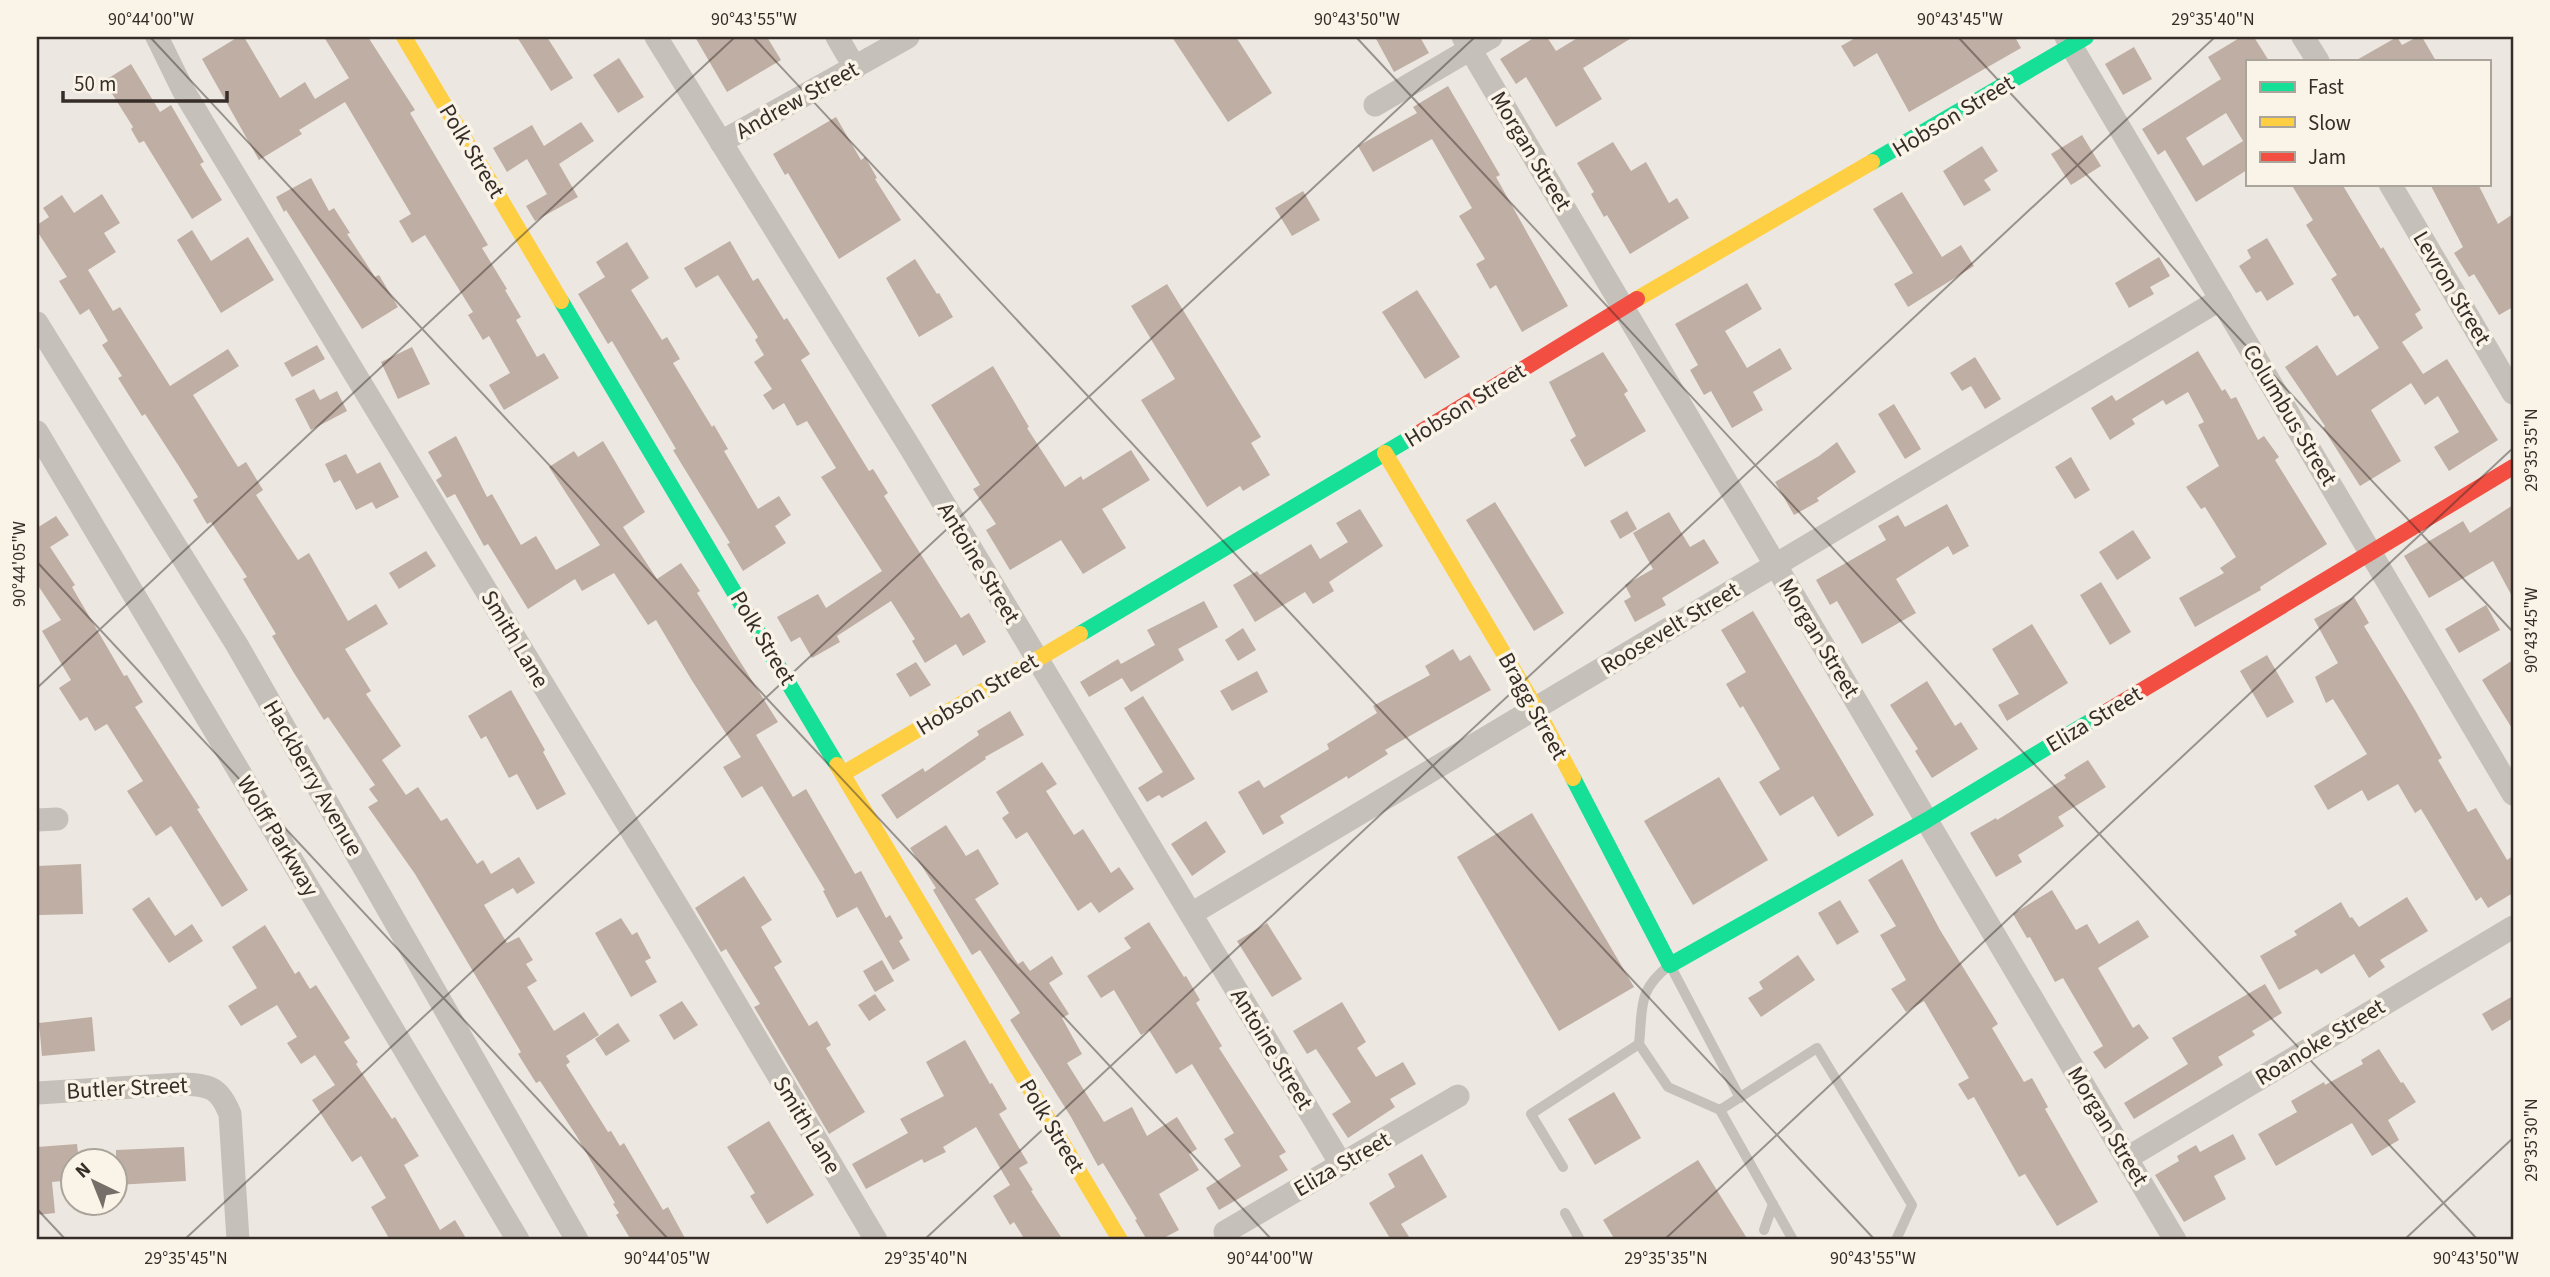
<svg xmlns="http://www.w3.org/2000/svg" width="2550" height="1277" font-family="'Source Sans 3',sans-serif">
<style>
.building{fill:#bfaea3;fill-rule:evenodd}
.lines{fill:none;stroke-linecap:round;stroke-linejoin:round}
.lane{stroke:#c5c0ba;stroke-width:10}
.street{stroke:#c5c0ba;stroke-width:23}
.fast{stroke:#16e098;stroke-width:16}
.slow{stroke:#ffcf43;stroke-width:16}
.jam{stroke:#f24e42;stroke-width:16}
.ticks{fill:none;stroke:#362d28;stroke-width:2;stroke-opacity:0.45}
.labels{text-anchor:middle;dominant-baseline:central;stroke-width:7;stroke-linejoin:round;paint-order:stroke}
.street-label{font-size:23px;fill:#362d28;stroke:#f9f3e8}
.neatline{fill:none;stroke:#362d28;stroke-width:2.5}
.ticks-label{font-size:18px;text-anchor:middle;fill:#362d28}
</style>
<rect width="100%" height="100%" fill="#ece8e1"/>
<g class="building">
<polygon points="238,37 244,37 280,98 305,82 315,99 349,78 324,37 368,37 415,110 410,113 488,245 482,248 507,289 505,290 521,317 516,320 537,357 544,353 559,378 504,410 489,385 510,373 489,336 483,340 468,315 473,312 425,235 412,243 399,221 411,214 345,102 299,130 302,134 259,160 202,59"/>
<polygon points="517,37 547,37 573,78 551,91"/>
<polygon points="695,37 767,37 781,60 727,92"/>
<polygon points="1172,37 1236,37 1272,93 1228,122"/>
<polygon points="1375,37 1420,37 1429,53 1394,72"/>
<polygon points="1535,37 1547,37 1556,51 1579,37 1633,37 1583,68 1602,99 1556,127 1526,77 1516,84 1500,59"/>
<polygon points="1857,37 2015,37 2021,48 1909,112 1877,53 1854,67 1841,46"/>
<path d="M2241 37H2254L2269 61H2247V170L2196 202 2165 150 2158 155 2142 129 2221 79 2208 57ZM2226 113 2243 141 2203 166 2186 138Z"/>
<polygon points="2397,37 2402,45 2417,37 2422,37 2436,61 2355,61"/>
<polygon points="2134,47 2152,79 2123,95 2105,64"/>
<polygon points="619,58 644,97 618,113 593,75"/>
<polygon points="131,64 160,112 171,105 204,162 200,164 222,200 192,219 144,141 139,143 131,129 133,127 104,81"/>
<polygon points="1448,86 1500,175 1496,177 1568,306 1522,332 1496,285 1490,289 1476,264 1485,259 1459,216 1472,208 1432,139 1373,172 1358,146 1417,113 1413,107"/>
<polygon points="836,117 861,160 865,157 877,178 875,179 901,220 839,259 788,173 785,175 773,154"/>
<polygon points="581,122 594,141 559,164 578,197 535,221 526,206 547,194 527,159 507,172 493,148 532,125 544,146"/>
<polygon points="2082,135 2101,166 2071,185 2051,154"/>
<polygon points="1613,142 1631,171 1646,162 1669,203 1677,198 1689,218 1630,254 1607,215 1604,217 1591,194 1594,192 1577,163"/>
<polygon points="1982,146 1998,171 1984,180 1991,190 1964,206 1943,171"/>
<polygon points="311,178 329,211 334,208 350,233 347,234 375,277 379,275 398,307 362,329 286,210 284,212 276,197"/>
<polygon points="2291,184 2342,184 2381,249 2383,247 2421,310 2415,314 2423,328 2402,342 2423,374 2447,359 2498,440 2449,471 2434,447 2459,432 2438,396 2425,405 2411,383 2371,410 2401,461 2360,486 2323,428 2325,426 2285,367 2317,345 2337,376 2379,348 2358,315 2354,317 2331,279 2337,275 2306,225 2313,220"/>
<polygon points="2430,184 2478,184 2498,224 2513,214 2513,307 2499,315 2474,274 2469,277 2454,253 2463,247"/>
<polygon points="1303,191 1320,220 1292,236 1275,208"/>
<polygon points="1902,192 1942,257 1961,245 1974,266 1908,307 1894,284 1913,273 1873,209"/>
<polygon points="102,194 120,223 104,233 116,252 88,270 113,311 120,307 170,386 228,349 239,366 193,395 238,467 246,462 263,490 256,495 298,560 309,553 348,621 376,604 388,624 345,649 371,691 366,694 401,746 382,760 406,795 418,787 441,821 447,818 477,864 483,860 491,874 519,857 535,883 517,894 513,888 484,905 507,943 519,937 533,960 526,964 537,981 527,987 554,1031 584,1012 599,1035 566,1056 570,1062 566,1065 608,1132 611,1131 620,1146 624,1143 663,1210 668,1207 686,1240 631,1240 616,1215 619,1213 613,1204 615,1203 576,1135 540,1081 536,1083 518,1054 521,1052 415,874 368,807 378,801 369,789 375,785 328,717 324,720 294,673 272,636 276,634 243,579 247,577 211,522 207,524 193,500 198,497 180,468 145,414 142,416 118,378 122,376 102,345 108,341 89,309 80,315 59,281 67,277 37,231 37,225 49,217 43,208 62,195 74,213"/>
<polygon points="192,230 211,261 248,237 274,280 221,313 177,240"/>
<polygon points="2267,238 2294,284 2267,301 2261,291 2256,293 2239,266 2251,258 2247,250"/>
<polygon points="730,241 753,281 758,278 784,320 787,318 810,354 801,360 869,471 873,469 888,493 884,496 961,618 969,613 986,642 963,656 956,644 925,663 912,641 915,639 891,601 837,636 840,642 812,658 800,637 791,642 777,617 818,594 826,608 882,571 821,477 836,468 807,421 797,426 784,403 773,410 763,395 772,389 754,362 764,355 755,340 758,337 718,275 696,288 684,268"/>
<polygon points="627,242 649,278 631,290 662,340 667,337 680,359 673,363 712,427 714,425 728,449 724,451 758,509 779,496 791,515 775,526 786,543 743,571 727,544 730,543 673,450 676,449 612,341 608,344 578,294 605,277 596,262"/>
<polygon points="2159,257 2170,276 2150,287 2154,294 2129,308 2115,283"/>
<polygon points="915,259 937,294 939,293 953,317 919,337 886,278"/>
<polygon points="1747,283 1762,309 1725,331 1747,368 1780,348 1792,369 1753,392 1763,410 1732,428 1711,391 1704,395 1690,370 1698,365 1675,324"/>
<polygon points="1167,284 1261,437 1251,443 1270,475 1243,491 1240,486 1207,507 1141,400 1175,379 1131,306"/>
<polygon points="1417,290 1460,357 1425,379 1382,312"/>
<polygon points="317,345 325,359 292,377 284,363"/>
<polygon points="412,347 430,384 398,399 381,362"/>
<polygon points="2198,351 2222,391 2225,389 2231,399 2236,397 2258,440 2264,436 2279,457 2275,460 2327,544 2260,587 2261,590 2195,627 2179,598 2224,573 2220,568 2236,557 2205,507 2201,509 2186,487 2219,466 2198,425 2204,422 2188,392 2166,405 2163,400 2132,419 2135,424 2110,440 2091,408 2112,395 2116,401"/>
<polygon points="1603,352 1628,391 1624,394 1646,431 1585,467 1570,440 1576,436 1549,382"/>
<polygon points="1975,357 2001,399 1985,409 1971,386 1962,391 1950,373"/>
<polygon points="993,366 1029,427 1027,428 1065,487 1081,476 1083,480 1131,450 1150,480 1102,509 1126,548 1083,574 1061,540 1010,570 986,530 996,524 973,489 980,485 931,405"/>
<polygon points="314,389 320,400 337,391 347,411 311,430 295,399"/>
<polygon points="1894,404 1921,449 1905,459 1878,414"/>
<polygon points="456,436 487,497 492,494 521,545 536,536 556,570 600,545 549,467 574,451 578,457 603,441 645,512 623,527 657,579 681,563 700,591 697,593 778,722 756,735 793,797 806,789 855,874 861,871 886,918 890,915 903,938 899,941 910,960 893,970 857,907 837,918 823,891 825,890 762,786 742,798 723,767 741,757 691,679 656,620 648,625 614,573 582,591 575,579 528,609 488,544 484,546 455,494 447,498 436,480 442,476 428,452"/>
<polygon points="1837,442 1856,472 1817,498 1819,501 1794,515 1775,482 1819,456"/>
<polygon points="346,454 357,474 380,462 399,497 376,509 372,502 356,510 340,480 334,483 325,464"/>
<polygon points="2071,457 2090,490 2075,499 2055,467"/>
<polygon points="1495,502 1564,613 1534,631 1466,520"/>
<polygon points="1947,504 1969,546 1953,555 1948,546 1896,579 1916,613 1862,644 1837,601 1830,605 1816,580 1886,540 1878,526 1898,515 1905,527"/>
<polygon points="2513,505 2513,598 2493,561 2429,598 2404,556 2463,521 2470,533"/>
<polygon points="1360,509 1383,546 1329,582 1334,591 1313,604 1305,592 1255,622 1233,585 1257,571 1260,575 1311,544 1320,559 1348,542 1336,523"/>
<polygon points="1627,511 1637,529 1620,539 1610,521"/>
<polygon points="1669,512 1690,547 1704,539 1719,563 1662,598 1666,605 1635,622 1624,601 1631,597 1625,585 1653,569 1633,533"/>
<polygon points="56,516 69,535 50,547 75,585 72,587 124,676 127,675 143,702 135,707 200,808 197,809 248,890 222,907 171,826 156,836 127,791 143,781 107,724 95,731 87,717 80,721 59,688 71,680 42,631 61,620 37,584 37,528"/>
<polygon points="2133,530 2151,558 2117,580 2099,552"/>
<polygon points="426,551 436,566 399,589 389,573"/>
<polygon points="2101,582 2131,632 2110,645 2080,595"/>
<polygon points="2354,597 2369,623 2364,626 2415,710 2442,758 2438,760 2468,812 2476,808 2507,860 2513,856 2513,893 2488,908 2481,897 2476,901 2421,809 2415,813 2398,784 2368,801 2362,790 2328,810 2314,786 2367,754 2333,699 2326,703 2315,677 2338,663 2314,619"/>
<polygon points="1204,601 1218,627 1178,649 1184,660 1131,692 1122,678 1089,697 1080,682 1118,659 1121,664 1155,645 1147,630"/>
<polygon points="2486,605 2500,630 2459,653 2445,629"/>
<polygon points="1753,611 1874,815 1838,837 1813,796 1780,816 1759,782 1780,769 1743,706 1740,708 1726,684 1746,672 1721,630"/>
<polygon points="2032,624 2068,683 2007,721 1998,705 2019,694 1992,649"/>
<polygon points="1243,628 1256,650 1238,661 1225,640"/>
<polygon points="1453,649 1460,661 1470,655 1491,690 1385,750 1388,754 1348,779 1347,776 1280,816 1284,823 1263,835 1238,792 1259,780 1264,788 1329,749 1327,744 1377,713 1373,706 1430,675 1425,666"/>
<polygon points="2267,655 2294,702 2267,718 2240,671"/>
<polygon points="2513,660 2513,730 2482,680"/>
<polygon points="916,662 931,685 910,697 896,674"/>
<polygon points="1257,671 1268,692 1232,711 1220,691"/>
<polygon points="1927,681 1955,726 1961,722 1978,749 1932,778 1915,751 1918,749 1890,705"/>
<polygon points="511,690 545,750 543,752 566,794 537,810 517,774 509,778 486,736 481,739 468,716"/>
<polygon points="1143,696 1195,779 1162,798 1159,795 1147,802 1138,788 1163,772 1124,708"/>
<polygon points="1010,711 1024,735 985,757 986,759 897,819 881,795 923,768 925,772 979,735 977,731"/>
<polygon points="2088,760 2106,787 2058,817 2064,826 2018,855 2022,862 1996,877 1970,833 1996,818 1997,820 2066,778 2064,775"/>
<polygon points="1042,762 1057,784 1046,791 1074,835 1083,829 1111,873 1119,867 1134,889 1099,913 1091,902 1078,911 1027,832 1016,839 1002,818 1009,813 996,792"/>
<polygon points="1719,777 1768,860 1693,905 1644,821"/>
<polygon points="1532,813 1634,987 1559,1031 1457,857"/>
<polygon points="1206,821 1226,852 1192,876 1171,844"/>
<polygon points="946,825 966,856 978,849 999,884 975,899 1018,964 1023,961 1030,971 1052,956 1063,974 1049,983 1069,1014 1062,1018 1082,1054 1067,1063 1104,1122 1132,1107 1147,1136 1177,1117 1197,1149 1189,1154 1199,1170 1159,1194 1179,1230 1160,1240 1147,1240 1135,1220 1137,1219 1103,1163 1098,1166 1071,1117 1010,1020 1020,1013 980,950 972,955 933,890 936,888 910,848"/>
<polygon points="1902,859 1940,930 1998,1024 1992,1028 2024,1082 2032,1078 2048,1107 2045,1109 2098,1202 2057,1226 2025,1174 2019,1177 1974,1097 1968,1100 1958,1084 1969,1078 1924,1001 1906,1012 1891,989 1906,980 1880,935 1896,926 1868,880"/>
<polygon points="81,864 83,914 39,915 38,866"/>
<polygon points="744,876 772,920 761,927 782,962 774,967 809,1026 817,1021 831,1045 826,1048 865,1112 829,1134 754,1007 760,1004 726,949 721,952 695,908"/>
<polygon points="2052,890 2076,930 2087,924 2099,944 2138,920 2149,937 2098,968 2133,1028 2139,1024 2149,1038 2105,1069 2093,1052 2103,1046 2063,978 2055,982 2030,937 2027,938 2013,914"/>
<polygon points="149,897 175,936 192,924 203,941 169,963 132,909"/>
<polygon points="2407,897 2428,931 2380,960 2385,967 2369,978 2354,954 2321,974 2317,969 2279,990 2260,956 2297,935 2294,931 2341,902 2350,918 2352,917 2359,927"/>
<polygon points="1840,900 1859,932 1837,945 1818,913"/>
<polygon points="621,918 632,935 637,932 651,958 645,961 657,982 631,997 595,933"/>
<polygon points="1149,922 1184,977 1186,976 1200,1000 1196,1003 1222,1046 1219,1048 1286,1152 1279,1156 1288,1170 1219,1210 1206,1188 1241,1166 1224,1139 1234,1133 1192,1064 1176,1074 1149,1030 1141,1035 1114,990 1101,998 1087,976 1131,948 1124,938"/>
<polygon points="1267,923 1302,979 1272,997 1237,941"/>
<polygon points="265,925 295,974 299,971 310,989 316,985 350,1038 344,1042 358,1062 356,1064 392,1119 395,1117 419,1156 404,1165 440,1230 455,1220 467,1240 390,1240 371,1207 386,1198 361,1156 352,1162 312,1100 335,1085 315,1055 301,1064 287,1043 297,1037 277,1005 241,1026 228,1006 257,988 232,947"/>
<polygon points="1798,955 1815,980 1761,1017 1748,998 1763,989 1759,982"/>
<polygon points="882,960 894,981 875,992 863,971"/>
<polygon points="2265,984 2282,1013 2252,1031 2255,1035 2218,1057 2223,1065 2134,1119 2124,1103 2188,1064 2172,1038"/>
<polygon points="875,994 886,1010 869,1021 858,1005"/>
<polygon points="2513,996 2513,1018 2492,1031 2482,1014"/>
<polygon points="682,1001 698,1025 674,1040 659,1015"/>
<polygon points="1342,1002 1366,1042 1357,1048 1376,1077 1403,1062 1416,1084 1390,1099 1395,1107 1348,1138 1332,1114 1351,1102 1316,1049 1307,1054 1293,1031"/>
<polygon points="92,1017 95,1051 42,1056 39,1023"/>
<polygon points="618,1023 630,1041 606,1056 595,1039"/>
<polygon points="965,1040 990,1084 992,1083 1007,1109 999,1114 1028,1163 1019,1168 1033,1190 1031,1191 1063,1240 1025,1240 1014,1222 1010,1225 993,1196 1010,1185 976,1127 943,1147 946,1152 924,1163 922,1159 866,1189 852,1164 908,1133 900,1119 944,1096 926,1062"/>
<polygon points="2379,1049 2401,1083 2403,1082 2416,1102 2388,1120 2399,1140 2372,1156 2352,1123 2276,1166 2258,1134 2297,1112 2291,1101 2324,1082 2325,1085 2363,1064 2361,1060"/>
<polygon points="1614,1092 1641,1138 1595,1165 1568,1119"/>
<polygon points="769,1121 814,1195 767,1224 750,1196 755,1193 727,1147"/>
<polygon points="2233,1134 2246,1159 2214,1176 2226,1199 2184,1222 2155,1175 2179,1161 2177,1156 2196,1145 2200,1152"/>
<polygon points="77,1144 79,1161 74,1161 74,1180 52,1182 55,1213 37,1215 37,1147"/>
<polygon points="184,1147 186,1181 116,1185 116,1150"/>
<polygon points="1422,1154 1447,1197 1401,1224 1411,1240 1391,1240 1369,1203 1395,1187 1388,1174"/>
<polygon points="1698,1160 1748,1240 1615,1240 1603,1220"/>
</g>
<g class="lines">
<g class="lane">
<path d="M1639 1044C1643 1007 1637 990 1670 965L1740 1098"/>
<polyline points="1720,1110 1817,1048 1912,1205 1896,1240"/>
<polyline points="1563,1167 1531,1114 1639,1044 1668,1087 1720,1110 1793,1240"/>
<polyline points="1565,1213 1580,1240"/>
<polyline points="1764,1230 1773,1204"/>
</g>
<g class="street">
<polyline points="157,37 183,90 705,952 876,1240"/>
<polyline points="656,37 911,449 1341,1164"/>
<polyline points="837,37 855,68"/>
<polyline points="1463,37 2175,1240"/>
<polyline points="2066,37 2513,794"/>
<polyline points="2303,37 2318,61"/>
<polyline points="1375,105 1491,37"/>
<polyline points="721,142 908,37"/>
<polyline points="2390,184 2513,393"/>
<polyline points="37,323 237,645 577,1240"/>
<polyline points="37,432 518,1240"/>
<polyline points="37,820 57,819"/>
<polyline points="1191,914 2221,299"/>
<path d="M37 1093 182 1084C210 1085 219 1087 230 1114L238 1240"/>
<polyline points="2127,1158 2513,927"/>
<polyline points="1225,1232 1458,1096"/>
</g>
<g class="fast">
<polyline points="1872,162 2086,37"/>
<polyline points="561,301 837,765"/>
<polyline points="1080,634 1417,434"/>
<polyline points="1573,778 1670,965 1927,820 2099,716"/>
</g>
<g class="slow">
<polyline points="404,37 561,301"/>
<polyline points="1637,299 1872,162"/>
<polyline points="1385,453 1536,708 1573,778"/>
<polyline points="837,765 1120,1240"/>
<polyline points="844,773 1080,634"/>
</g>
<g class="jam">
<polyline points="1417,434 1637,299"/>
<polyline points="2099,716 2513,467"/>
</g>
</g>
<path class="ticks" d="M150 37 1272 1240M753 37 1875 1240M1356 37 2478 1240M1958 37 2513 632M37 562 669 1240M37 688 735 37M37 1209 66 1240M184 1240 1475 37M924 1240 2215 37M1664 1240 2513 448M2404 1240 2513 1138"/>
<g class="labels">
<g class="street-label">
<text transform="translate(797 100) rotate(-29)">Andrew Street</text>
<text transform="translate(1953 116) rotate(-31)">Hobson Street</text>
<text transform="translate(472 151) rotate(59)">Polk Street</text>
<text transform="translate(1531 151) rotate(59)">Morgan Street</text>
<text transform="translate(2452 288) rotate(59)">Levron Street</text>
<text transform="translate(1465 405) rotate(-32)">Hobson Street</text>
<text transform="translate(2290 415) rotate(59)">Columbus Street</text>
<text transform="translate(979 563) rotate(59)">Antoine Street</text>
<text transform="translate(1670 628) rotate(-31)">Roosevelt Street</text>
<text transform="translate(763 638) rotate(59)">Polk Street</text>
<text transform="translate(1819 638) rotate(59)">Morgan Street</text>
<text transform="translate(515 639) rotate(59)">Smith Lane</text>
<text transform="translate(977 694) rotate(-31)">Hobson Street</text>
<text transform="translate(1533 706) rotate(61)">Bragg Street</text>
<text transform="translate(2094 719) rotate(-31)">Eliza Street</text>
<text transform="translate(313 778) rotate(60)">Hackberry Avenue</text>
<text transform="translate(278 836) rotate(59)">Wolff Parkway</text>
<text transform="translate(2320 1042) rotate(-31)">Roanoke Street</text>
<text transform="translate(1272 1049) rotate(59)">Antoine Street</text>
<text transform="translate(127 1088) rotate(-3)">Butler Street</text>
<text transform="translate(807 1125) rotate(59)">Smith Lane</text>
<text transform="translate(1052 1126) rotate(59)">Polk Street</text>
<text transform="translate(2108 1126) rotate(59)">Morgan Street</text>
<text transform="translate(1342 1164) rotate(-30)">Eliza Street</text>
</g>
</g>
<rect width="2550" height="1277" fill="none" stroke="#f9f3e8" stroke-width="77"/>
<rect x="2246" y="60" width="245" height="126" fill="#f9f3e8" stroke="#aba49b" stroke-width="2"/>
<rect x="2260" y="82" width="35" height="10" fill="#16e098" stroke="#aba49b" stroke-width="2"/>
<text x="2308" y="94" font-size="21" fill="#362d28">Fast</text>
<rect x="2260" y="117" width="35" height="10" fill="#ffcf43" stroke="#aba49b" stroke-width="2"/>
<text x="2308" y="130" font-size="21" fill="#362d28">Slow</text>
<rect x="2260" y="152" width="35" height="10" fill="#f24e42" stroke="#aba49b" stroke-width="2"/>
<text x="2308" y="164" font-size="21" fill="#362d28">Jam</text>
<g transform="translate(94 1182) rotate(317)"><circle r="33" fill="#f9f3e8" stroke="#aba49b" stroke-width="2"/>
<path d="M0-5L12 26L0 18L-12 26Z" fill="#766e69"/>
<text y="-10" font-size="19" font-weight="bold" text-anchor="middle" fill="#362d28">N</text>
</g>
<path d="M63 91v10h164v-10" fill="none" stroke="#362d28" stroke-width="3.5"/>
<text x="74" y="91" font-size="21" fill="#362d28" stroke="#f9f3e8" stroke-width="5" paint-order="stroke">50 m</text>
<rect x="38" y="38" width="2474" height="1200" class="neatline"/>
<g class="ticks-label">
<text x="151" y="25">90°44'00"W</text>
<text x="754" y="25">90°43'55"W</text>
<text x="1357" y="25">90°43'50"W</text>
<text x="1960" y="25">90°43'45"W</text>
<text x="2213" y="25">29°35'40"N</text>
<text transform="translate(2531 450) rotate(-90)" y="6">29°35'35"N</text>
<text transform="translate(19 564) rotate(-90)" y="6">90°44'05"W</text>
<text transform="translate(2531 630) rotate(-90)" y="6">90°43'45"W</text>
<text transform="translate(2531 1140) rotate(-90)" y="6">29°35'30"N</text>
<text x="186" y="1264">29°35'45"N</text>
<text x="667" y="1264">90°44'05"W</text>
<text x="926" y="1264">29°35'40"N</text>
<text x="1270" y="1264">90°44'00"W</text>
<text x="1666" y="1264">29°35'35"N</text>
<text x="1873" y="1264">90°43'55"W</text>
<text x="2476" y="1264">90°43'50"W</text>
</g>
</svg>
